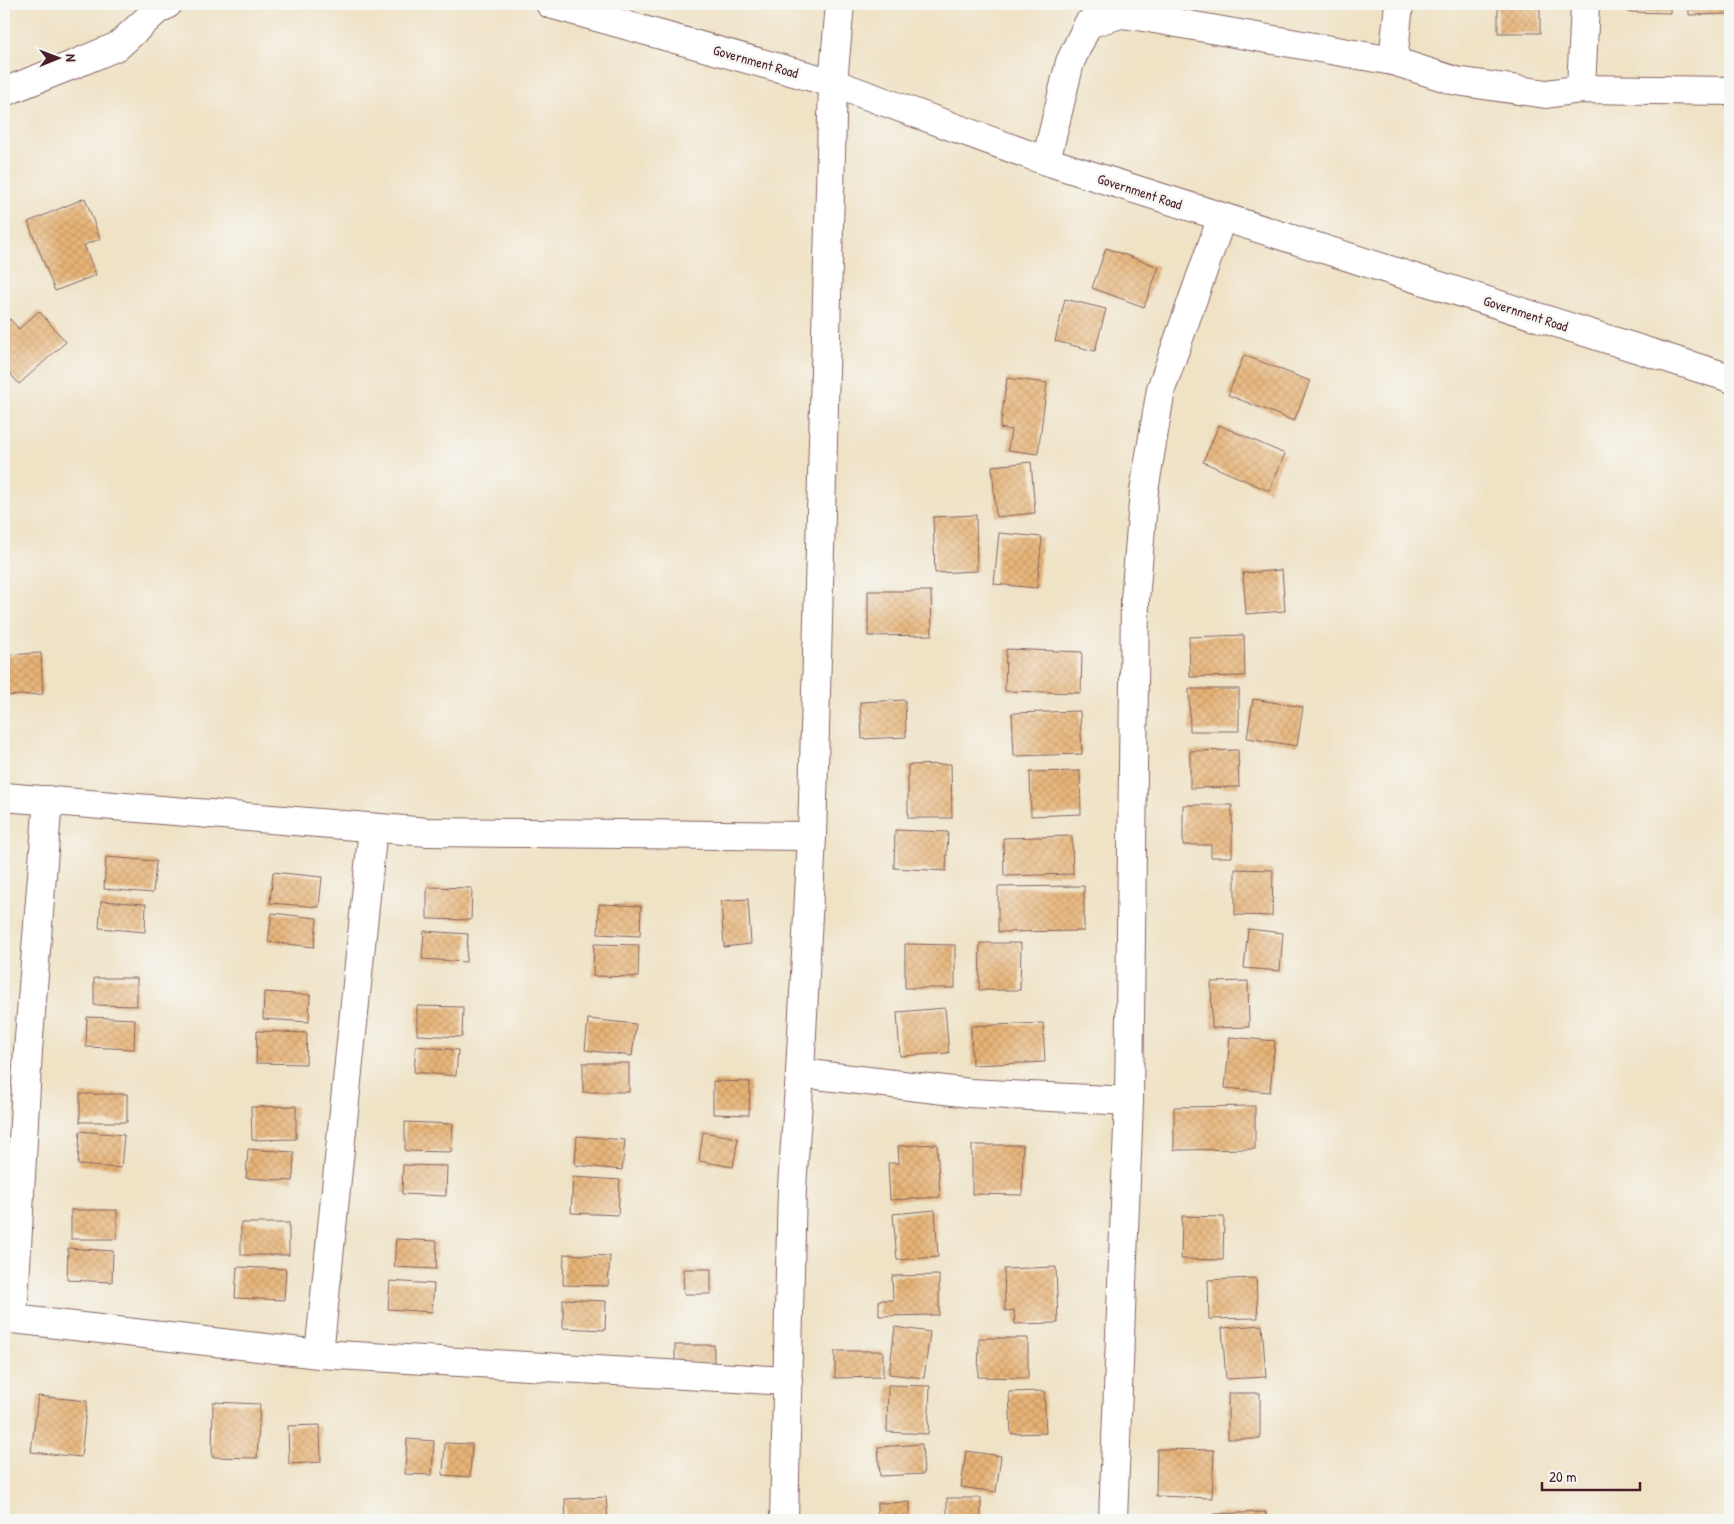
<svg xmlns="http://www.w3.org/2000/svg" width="1734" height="1524" font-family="'Patrick Hand',sans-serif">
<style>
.building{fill:url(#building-cross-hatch)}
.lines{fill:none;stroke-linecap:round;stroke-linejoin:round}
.minor-casing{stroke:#846361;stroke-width:30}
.minor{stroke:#fff;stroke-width:28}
.labels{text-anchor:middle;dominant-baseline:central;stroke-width:5;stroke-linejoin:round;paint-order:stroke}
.street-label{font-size:14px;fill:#4a1f2b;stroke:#f6f6f2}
</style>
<defs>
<pattern id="building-cross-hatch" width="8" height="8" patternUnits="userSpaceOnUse" patternTransform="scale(1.25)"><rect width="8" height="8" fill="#e7b477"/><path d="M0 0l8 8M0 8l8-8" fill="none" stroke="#c89a67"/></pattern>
</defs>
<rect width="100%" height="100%" fill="#f6f6f2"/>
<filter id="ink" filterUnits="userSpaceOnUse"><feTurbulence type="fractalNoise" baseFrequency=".02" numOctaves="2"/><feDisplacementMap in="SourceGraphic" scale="10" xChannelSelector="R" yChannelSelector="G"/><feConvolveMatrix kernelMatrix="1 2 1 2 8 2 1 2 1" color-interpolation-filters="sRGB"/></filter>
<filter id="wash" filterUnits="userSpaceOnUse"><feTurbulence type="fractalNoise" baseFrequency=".0096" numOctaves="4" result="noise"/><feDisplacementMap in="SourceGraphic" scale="20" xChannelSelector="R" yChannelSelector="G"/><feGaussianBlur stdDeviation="1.12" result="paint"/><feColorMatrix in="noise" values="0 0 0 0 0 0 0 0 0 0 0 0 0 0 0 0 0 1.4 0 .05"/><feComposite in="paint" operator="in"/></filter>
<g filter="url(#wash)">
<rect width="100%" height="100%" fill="#efe2c5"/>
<g id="blocks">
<g class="building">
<rect x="1498" y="4" width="42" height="29"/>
<polygon points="1628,4 1670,4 1670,13 1628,12"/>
<polygon points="1689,4 1729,4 1729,14 1689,15"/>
<polygon points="85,198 100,239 84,245 96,275 55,291 28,222"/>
<polygon points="1106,248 1159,267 1144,307 1092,288"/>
<polygon points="1065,299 1106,309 1095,351 1055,341"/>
<polygon points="39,311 66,342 19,384 4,366 4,325 10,319 19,329"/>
<polygon points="1244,355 1310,381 1294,421 1228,395"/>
<polygon points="1007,378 1047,383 1038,454 1008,450 1011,430 1000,428"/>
<polygon points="1219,425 1285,454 1269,491 1203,462"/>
<polygon points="1031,462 1035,513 996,517 992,466"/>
<polygon points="976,515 977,571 935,573 933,517"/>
<polygon points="999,533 1042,537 1037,588 994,584"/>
<polygon points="1282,570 1285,611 1246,614 1243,573"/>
<polygon points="868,591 931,591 932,635 868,636"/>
<polygon points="1244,635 1245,676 1190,677 1189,637"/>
<polygon points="1006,649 1082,652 1081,693 1005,691"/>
<polygon points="41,653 43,694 4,696 4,655"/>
<polygon points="1189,689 1239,689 1239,731 1190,731"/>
<polygon points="1253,699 1303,707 1297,746 1247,738"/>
<polygon points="905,700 906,737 862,739 860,702"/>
<polygon points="1080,711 1082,754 1014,756 1012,713"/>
<polygon points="1238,750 1239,787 1190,788 1190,751"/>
<polygon points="951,764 952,818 908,818 908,765"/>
<polygon points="1080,771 1081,814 1031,816 1030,772"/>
<polygon points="1183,805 1232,805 1232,857 1211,857 1211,845 1183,845"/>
<polygon points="895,830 948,832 946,871 894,868"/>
<polygon points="1072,836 1073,874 1004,876 1003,838"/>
<polygon points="106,857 156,861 153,893 104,889"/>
<polygon points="1235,869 1273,870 1272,916 1235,915"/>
<polygon points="273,872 322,877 319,907 270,903"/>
<polygon points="1084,886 1084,931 998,932 998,887"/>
<polygon points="427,887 472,888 471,920 427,919"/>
<polygon points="748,899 751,944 724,947 721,901"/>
<polygon points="101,901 146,904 145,932 99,928"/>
<polygon points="599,904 641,906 640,936 598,934"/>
<polygon points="272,913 317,918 314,947 268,942"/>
<polygon points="1248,929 1283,933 1280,971 1244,968"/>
<polygon points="424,931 468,934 466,962 422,959"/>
<polygon points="980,943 1021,943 1020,990 979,990"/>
<polygon points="594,944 639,945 638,977 593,976"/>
<polygon points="905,944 955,945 955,988 905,988"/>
<polygon points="94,978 137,978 137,1006 94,1005"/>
<polygon points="1248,981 1249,1027 1212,1028 1211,982"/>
<polygon points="264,992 310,995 309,1022 263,1019"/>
<polygon points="417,1006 463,1007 462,1037 417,1035"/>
<polygon points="945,1008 949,1053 900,1056 897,1012"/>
<polygon points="87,1017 135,1019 134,1049 86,1047"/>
<polygon points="588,1019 636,1024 632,1056 585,1050"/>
<polygon points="1043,1023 1045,1062 972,1065 971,1026"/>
<polygon points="257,1031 307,1033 306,1064 256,1063"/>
<polygon points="1230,1037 1275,1041 1270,1092 1225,1088"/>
<polygon points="416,1046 458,1050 456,1076 414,1072"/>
<rect x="583" y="1063" width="46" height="29"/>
<polygon points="713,1081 750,1082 749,1115 713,1114"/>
<rect x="80" y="1094" width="47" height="28"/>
<polygon points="296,1106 296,1139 252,1140 251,1107"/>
<polygon points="1255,1106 1255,1149 1174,1150 1174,1107"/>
<polygon points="405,1122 453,1124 451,1152 405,1151"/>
<polygon points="80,1131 124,1135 121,1168 78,1165"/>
<polygon points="703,1132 738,1138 733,1167 699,1161"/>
<polygon points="577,1136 625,1140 622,1170 575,1165"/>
<polygon points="937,1144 940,1197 890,1200 888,1163 899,1163 898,1146"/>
<polygon points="972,1145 1023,1145 1022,1195 972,1194"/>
<polygon points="248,1149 294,1152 293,1181 246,1178"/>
<polygon points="403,1165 447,1166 446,1196 402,1194"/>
<polygon points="573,1177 620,1180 618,1215 571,1213"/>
<rect x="71" y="1210" width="46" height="29"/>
<polygon points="935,1210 938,1257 897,1260 893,1214"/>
<polygon points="1182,1216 1224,1217 1223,1260 1181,1259"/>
<rect x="241" y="1223" width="48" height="32"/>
<polygon points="396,1239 437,1241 436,1269 394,1267"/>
<polygon points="68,1248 113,1251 112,1282 67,1280"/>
<polygon points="564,1254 610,1256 608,1286 563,1285"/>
<polygon points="237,1267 286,1269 284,1300 235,1298"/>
<polygon points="1056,1267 1058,1323 1015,1324 1014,1310 1005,1311 1004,1269"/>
<polygon points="683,1269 711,1269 711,1294 684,1294"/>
<polygon points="939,1275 939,1315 879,1316 879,1300 893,1300 892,1276"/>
<polygon points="1256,1278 1258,1318 1209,1319 1208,1280"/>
<polygon points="390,1281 434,1284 432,1312 388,1309"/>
<polygon points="563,1299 606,1301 605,1330 563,1328"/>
<polygon points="1262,1325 1266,1377 1226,1379 1222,1328"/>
<polygon points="895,1327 930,1332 924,1378 889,1374"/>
<polygon points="979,1338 1028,1338 1028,1378 978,1377"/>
<rect x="675" y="1345" width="39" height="25"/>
<polygon points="835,1351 883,1351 883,1377 835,1378"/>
<polygon points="888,1385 930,1386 928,1434 887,1432"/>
<polygon points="1044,1391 1046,1433 1011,1434 1009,1392"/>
<rect x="1228" y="1393" width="32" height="46"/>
<polygon points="38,1396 87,1401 81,1457 31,1452"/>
<polygon points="213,1402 260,1404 257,1458 212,1457"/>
<polygon points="320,1425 321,1462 289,1464 288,1426"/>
<polygon points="407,1439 434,1441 432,1475 405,1474"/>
<polygon points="445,1443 472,1444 470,1477 443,1475"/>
<polygon points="922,1444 924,1474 880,1476 878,1447"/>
<polygon points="1157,1449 1214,1450 1212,1498 1156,1496"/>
<polygon points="966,1451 1001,1456 996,1492 961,1487"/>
<polygon points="606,1497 608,1520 566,1520 565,1499"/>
<rect x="947" y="1498" width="34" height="22"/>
<polygon points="910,1502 910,1520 877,1520 877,1503"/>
<polygon points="1266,1512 1266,1520 1215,1520 1214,1514"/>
</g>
</g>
</g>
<g filter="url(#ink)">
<use href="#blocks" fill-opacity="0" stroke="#846361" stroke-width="1"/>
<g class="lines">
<defs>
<g id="minor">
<polyline points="550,4 833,83 1046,161 1730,378"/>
<polyline points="1393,61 1399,4"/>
<polyline points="1581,89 1585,4"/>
<polyline points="4,92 75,64 118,46 156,11 168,4"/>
<polyline points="1046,161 1070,62 1088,24 1121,14 1143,17 1393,61 1456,81 1546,94 1581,89 1730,91"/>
<polyline points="4,797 428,832 812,836"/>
<polyline points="800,1073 970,1093 1129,1101"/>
<polyline points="4,1318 319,1354 788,1381"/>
<polyline points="13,1319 28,1050 48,800"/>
<polyline points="319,1354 373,828"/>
<polyline points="784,1520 792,1187 800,1073 812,836 833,83 840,4"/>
<polyline points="1113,1520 1129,1101 1135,600 1144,491 1161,389 1222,217"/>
</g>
</defs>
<use href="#minor" class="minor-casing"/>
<use href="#minor" class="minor"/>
</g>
</g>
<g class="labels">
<g class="street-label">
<text transform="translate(756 61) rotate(16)">Government Road</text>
<text transform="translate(1140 191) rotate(18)">Government Road</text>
<text transform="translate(1526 313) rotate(18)">Government Road</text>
</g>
</g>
<rect width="1734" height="1524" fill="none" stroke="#f6f6f2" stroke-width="20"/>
<g transform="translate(58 58) rotate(89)" stroke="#f6f6f2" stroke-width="4" paint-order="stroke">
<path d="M0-4L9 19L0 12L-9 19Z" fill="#4a1f2b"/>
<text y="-8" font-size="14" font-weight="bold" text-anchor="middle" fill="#4a1f2b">N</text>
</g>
<path d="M1542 1482v8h98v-8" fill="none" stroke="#4a1f2b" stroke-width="2.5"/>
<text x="1549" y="1482" font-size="15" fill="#4a1f2b" stroke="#f6f6f2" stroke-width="4" paint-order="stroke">20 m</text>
</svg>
